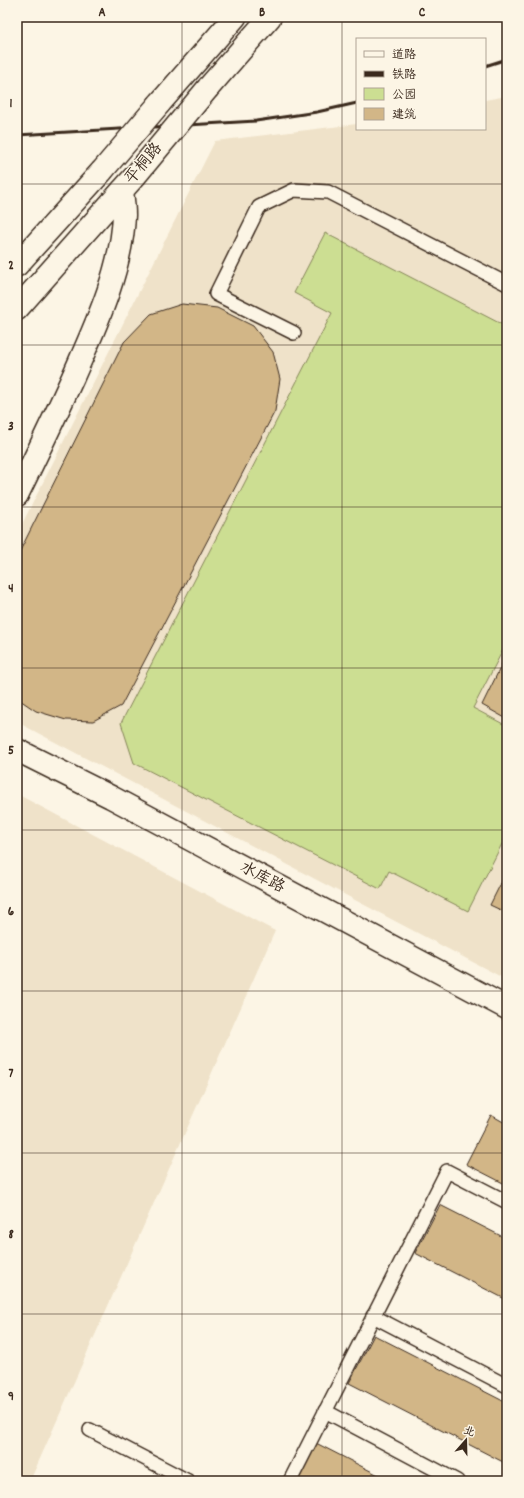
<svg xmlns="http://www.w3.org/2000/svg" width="524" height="1498" font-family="Dekko,'LXGW WenKai TC',sans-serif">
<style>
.built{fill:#efe2c9}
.green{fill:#ccde92;stroke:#848458}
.building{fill:#d2b687;stroke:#3b2a1e}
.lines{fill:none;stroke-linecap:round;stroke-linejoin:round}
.lane-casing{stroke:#3b2a1e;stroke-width:16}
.street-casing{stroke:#3b2a1e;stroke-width:25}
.secondary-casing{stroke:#3b2a1e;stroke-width:25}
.primary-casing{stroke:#3b2a1e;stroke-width:25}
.lane{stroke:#fcf5e5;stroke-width:13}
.street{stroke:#fcf5e5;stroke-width:22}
.secondary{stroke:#fcf5e5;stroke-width:22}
.primary{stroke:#fcf5e5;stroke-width:22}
.rail{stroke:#3b2a1e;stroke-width:3}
.primary-bridge-casing{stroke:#3b2a1e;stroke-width:25;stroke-linecap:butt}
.primary-bridge{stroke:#fcf5e5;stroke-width:22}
.grid{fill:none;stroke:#3b2a1e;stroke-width:1;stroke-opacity:0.55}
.labels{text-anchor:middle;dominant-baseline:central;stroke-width:3;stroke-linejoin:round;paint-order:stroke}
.street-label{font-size:16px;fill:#3b2a1e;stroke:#fcf5e5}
.neatline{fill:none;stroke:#3b2a1e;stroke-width:1.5}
.grid-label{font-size:13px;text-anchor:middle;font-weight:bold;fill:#3b2a1e}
</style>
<rect width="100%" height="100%" fill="#fcf5e5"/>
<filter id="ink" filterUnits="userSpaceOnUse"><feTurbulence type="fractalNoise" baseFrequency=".025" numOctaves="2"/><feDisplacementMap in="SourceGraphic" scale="8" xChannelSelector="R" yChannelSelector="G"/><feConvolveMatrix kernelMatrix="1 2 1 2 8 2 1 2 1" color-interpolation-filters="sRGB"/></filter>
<g filter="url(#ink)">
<g class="built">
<polygon points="507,96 507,980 17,722 17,534 215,141 357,124 357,129 485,129 485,100"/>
<polygon points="17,794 275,931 30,1481 17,1481"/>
</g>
<polygon class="green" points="325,233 507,327 507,642 473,708 507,726 507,834 468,911 389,871 380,889 134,763 121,723 332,313 294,293"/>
<g class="building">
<polygon points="182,304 217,308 253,326 273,352 280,379 275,411 121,706 93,721 66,720 36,711 17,698 17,557 124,342 151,314"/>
<polygon points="507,654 507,719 482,705"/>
<polygon points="507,871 507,913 490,905"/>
<polygon points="491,1115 507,1124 507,1185 466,1164"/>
<polygon points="440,1205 507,1239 507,1300 415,1253"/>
<polygon points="374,1335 507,1403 507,1464 349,1383"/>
<polygon points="316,1443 390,1481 296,1481"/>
</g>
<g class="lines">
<defs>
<g id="lane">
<polyline points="294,333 216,294 259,207 294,190 328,192 507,284"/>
<polyline points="373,1316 507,1386"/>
<polyline points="325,1411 457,1481"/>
<polyline points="90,1430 188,1481"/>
<polyline points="290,1481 447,1171 507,1202"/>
</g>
<path id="street" d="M17 495C36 456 55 417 73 377 95 327 122 270 124 215 124 207 123 199 122 191"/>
<polyline id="secondary" points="17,750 111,797 507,1008"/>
<g id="primary">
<polyline points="208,88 270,17"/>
<polyline points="159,104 235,17"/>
<polyline points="17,265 102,171"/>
<polyline points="17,309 135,176"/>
</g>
</defs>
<use href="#lane" class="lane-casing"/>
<use href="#street" class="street-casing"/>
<use href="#secondary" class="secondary-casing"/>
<use href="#primary" class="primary-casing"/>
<use href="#lane" class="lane"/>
<use href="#street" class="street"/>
<use href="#secondary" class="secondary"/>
<use href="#primary" class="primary"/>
<g class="rail">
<polyline points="485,66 507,59"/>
<polyline points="17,135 256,121 317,112 357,103"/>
</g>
<defs>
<g id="primary-bridge">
<polyline points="102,171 159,104"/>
<polyline points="135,176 208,88"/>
</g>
</defs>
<use href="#primary-bridge" class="primary-bridge-casing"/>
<use href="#primary-bridge" class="primary-bridge"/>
</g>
</g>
<path class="grid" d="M182 17V1481M342 17V1481M17 184H507M17 345H507M17 507H507M17 668H507M17 830H507M17 991H507M17 1153H507M17 1314H507"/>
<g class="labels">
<g class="street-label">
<text transform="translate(144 164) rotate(-50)">平桐路</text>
<text transform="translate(262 878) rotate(28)">水库路</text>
</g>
</g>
<rect width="524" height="1498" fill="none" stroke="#fcf5e5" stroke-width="44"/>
<rect x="356" y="38" width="130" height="92" fill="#fcf5e5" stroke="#afa495"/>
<rect x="364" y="51" width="20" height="6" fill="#fcf5e5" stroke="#afa495"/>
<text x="392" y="58" font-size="12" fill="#3b2a1e">道路</text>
<rect x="364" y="71" width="20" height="6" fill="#3b2a1e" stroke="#afa495"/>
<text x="392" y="78" font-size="12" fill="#3b2a1e">铁路</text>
<rect x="364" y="88" width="20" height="12" fill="#ccde92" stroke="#afa495"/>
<text x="392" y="98" font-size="12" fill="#3b2a1e">公园</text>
<rect x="364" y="108" width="20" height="12" fill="#d2b687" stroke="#afa495"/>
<text x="392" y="118" font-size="12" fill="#3b2a1e">建筑</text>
<g transform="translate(466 1440) rotate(20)" stroke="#fcf5e5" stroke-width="3" paint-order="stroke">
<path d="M0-3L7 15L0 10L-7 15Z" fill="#3b2a1e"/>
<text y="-6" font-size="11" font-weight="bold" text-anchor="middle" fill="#3b2a1e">北</text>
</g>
<rect x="22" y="22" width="480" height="1454" class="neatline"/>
<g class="grid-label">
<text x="102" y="16">A</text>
<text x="262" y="16">B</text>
<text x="422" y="16">C</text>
<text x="11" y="107">1</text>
<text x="11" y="269">2</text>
<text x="11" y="430">3</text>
<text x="11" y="592">4</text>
<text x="11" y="754">5</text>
<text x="11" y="915">6</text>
<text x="11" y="1077">7</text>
<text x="11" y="1238">8</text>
<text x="11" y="1400">9</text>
</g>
</svg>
